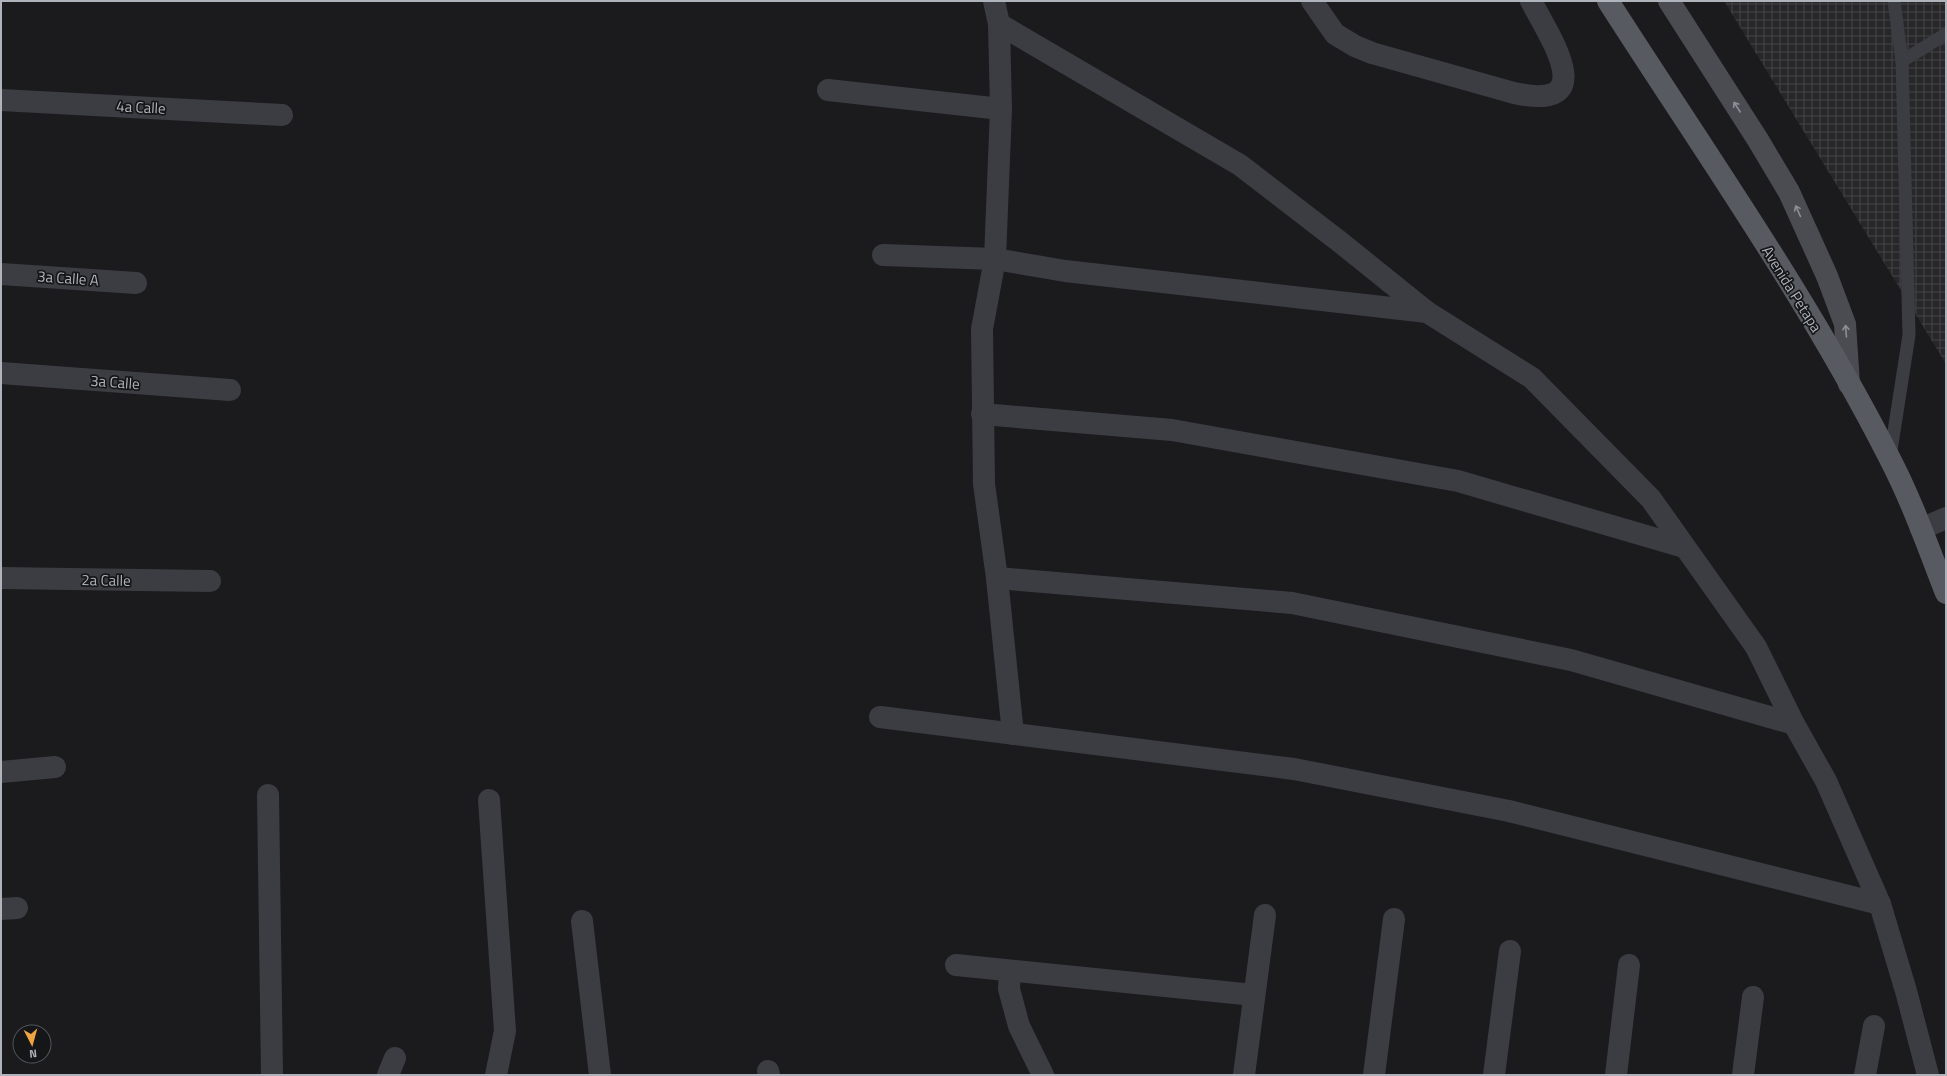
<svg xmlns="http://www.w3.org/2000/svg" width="1947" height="1076" font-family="'Titillium Web',sans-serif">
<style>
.industrial{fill:url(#industrial-grid)}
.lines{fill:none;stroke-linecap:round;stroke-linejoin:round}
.service{stroke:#3c3d42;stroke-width:13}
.minor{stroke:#3c3d42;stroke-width:22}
.secondary{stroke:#4a4c52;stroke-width:22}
.primary{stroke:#585a61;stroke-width:22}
.oneway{stroke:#8b8f97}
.labels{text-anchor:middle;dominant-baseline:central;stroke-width:3.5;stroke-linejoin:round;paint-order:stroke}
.street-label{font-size:15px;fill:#aeb3bc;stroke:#151618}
</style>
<defs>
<pattern id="industrial-grid" width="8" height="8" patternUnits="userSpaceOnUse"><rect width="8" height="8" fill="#27272a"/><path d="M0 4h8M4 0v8" fill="none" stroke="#444447"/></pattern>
</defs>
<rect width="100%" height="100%" fill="#1b1b1d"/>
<polygon class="industrial" points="1724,1 1946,1 1946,364"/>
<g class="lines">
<g class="service">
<polyline points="1902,61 1946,34"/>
<polyline points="1890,457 1909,335 1902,61 1894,1"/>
</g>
<g class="minor">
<polyline points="994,1 999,24 1001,109 995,259 982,329 984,484 997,578 1013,734"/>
<path d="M1312 1 1335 34 1355 46 1372 53 1514 93C1601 112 1551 39 1531 1"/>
<polyline points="999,24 1240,165 1340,242 1427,312 1532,378 1651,499 1756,647 1794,724 1826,781 1880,904 1906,991 1928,1075"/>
<polyline points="828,90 1001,109"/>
<polyline points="1,100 282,115"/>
<polyline points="883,255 995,259 1065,271 1427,312"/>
<polyline points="1,274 136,283"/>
<polyline points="1,373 230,390"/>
<polyline points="982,414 1172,430 1458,481 1684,547"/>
<polyline points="1921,529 1946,518"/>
<polyline points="1,578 210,581"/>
<polyline points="997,578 1292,603 1571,660 1794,724"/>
<polyline points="880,717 1294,769 1509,811 1880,904"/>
<polyline points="1,772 55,767"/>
<polyline points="268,795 272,1075"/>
<polyline points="489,800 505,1031 496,1075"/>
<polyline points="1,909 17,908"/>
<polyline points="582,921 600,1075"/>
<polyline points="956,965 1254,995"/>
<polyline points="1010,971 1009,989 1019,1026 1043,1075"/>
<polyline points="768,1071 769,1075"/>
<polyline points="388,1075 395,1058"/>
<polyline points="1244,1075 1265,915"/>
<polyline points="1374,1075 1394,919"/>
<polyline points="1494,1075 1510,951"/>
<polyline points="1616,1075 1629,965"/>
<polyline points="1743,1075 1753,997"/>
<polyline points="1865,1075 1874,1026"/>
</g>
<polyline class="secondary" points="1669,1 1758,140 1789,192 1827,276 1845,324 1849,384"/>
<path class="primary" d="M1608 1C1704 151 1808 298 1889 457 1912 501 1928 547 1946 593"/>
</g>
<defs><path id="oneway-shaft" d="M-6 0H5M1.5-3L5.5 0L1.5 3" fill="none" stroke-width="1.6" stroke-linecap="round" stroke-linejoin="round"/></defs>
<g class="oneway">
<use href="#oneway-shaft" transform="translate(1737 107) rotate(-123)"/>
<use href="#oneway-shaft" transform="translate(1798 211) rotate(-114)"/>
<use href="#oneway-shaft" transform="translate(1846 331) rotate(-94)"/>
</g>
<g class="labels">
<g class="street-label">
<text transform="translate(141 107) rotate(3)">4a Calle</text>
<text transform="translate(68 278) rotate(4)">3a Calle A</text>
<text transform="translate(1792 289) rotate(58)">Avenida Petapa</text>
<text transform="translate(115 382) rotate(4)">3a Calle</text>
<text transform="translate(106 580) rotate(1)">2a Calle</text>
</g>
</g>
<rect width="1947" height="1076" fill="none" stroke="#aeb3bc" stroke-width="4"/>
<g transform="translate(32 1044) rotate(174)"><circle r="19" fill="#151618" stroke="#52555a"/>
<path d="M0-3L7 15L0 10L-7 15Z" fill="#eea441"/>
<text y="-6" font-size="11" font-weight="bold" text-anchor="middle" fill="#aeb3bc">N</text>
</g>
</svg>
